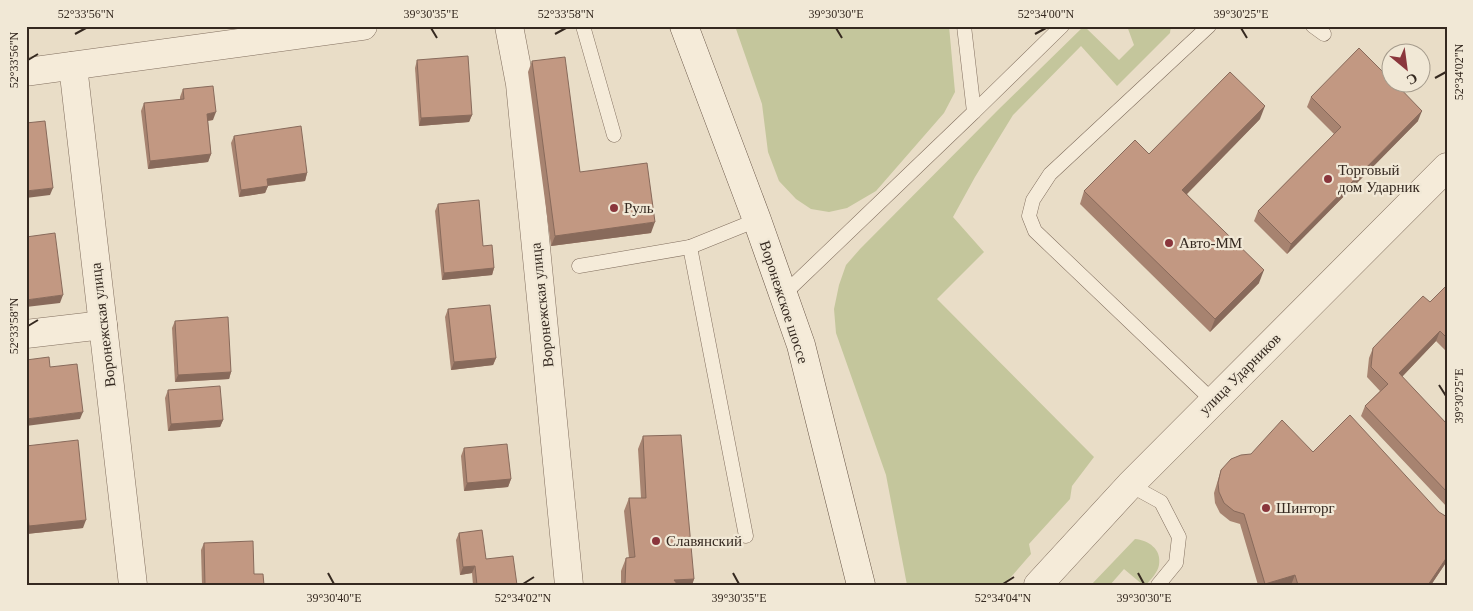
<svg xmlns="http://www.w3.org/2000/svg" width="1473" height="611" font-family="Georgia,serif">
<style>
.green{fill:#c4c69c}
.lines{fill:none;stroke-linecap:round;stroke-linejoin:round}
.lane-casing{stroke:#826f5f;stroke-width:15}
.street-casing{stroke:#826f5f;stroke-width:29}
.secondary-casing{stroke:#645142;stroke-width:29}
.lane{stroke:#f5ebd9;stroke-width:14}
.street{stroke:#f5ebd9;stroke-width:28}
.secondary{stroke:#f5ebd9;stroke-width:28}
.wall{fill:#a78370}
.shaded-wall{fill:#886a5b}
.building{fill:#c29882;stroke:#886a5b}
.ticks{fill:none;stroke:#352920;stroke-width:2}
.poi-dot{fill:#8a363c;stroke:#f1e8d6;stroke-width:2}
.labels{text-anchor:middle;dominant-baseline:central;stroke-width:4.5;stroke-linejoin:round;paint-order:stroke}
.poi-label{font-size:15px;fill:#352920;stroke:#f1e8d6;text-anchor:start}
.street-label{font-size:15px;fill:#352920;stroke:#f1e8d6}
.neatline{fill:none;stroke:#352920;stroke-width:2}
.ticks-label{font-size:12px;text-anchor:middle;fill:#352920}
</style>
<rect width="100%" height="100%" fill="#e9ddc7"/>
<g class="green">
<polygon points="735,26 949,26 955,92 944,113 876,191 847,208 829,212 811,209 796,199 779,181 768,152 762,104"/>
<polygon points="1084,26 1119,60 1134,45 1127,26 1171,26 1170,33 1117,86 1081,46 1013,115 975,177 953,217 984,252 937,299 1094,457 1072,486 1070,499 1029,544 1031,554 1004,585 907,585 886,475 836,333 834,309 839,285 846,265 860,249 999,109"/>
<path d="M1135 539C1148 540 1162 549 1159 565 1158 572 1151 579 1146 585H1143L1124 569 1110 585H1091Z"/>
</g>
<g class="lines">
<defs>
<g id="lane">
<polyline points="583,26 614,135"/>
<polyline points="1209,26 1050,174 1033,200 1029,216 1035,231 1213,401"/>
<polyline points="1313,26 1324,34"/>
<polyline points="974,112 1062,26"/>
<polyline points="579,266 690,247"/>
<polyline points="783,295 974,112 964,26"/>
<polyline points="1130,485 1161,502 1179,537 1176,563 1158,585"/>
<polyline points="746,536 690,247 757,220"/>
</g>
<g id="street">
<polyline points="509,26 520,84 569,585"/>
<polyline points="73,66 133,585"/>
<polyline points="26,72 363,26"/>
<polyline points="26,334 103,325"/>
<polyline points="1038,585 1130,485 1447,167"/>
</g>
<polyline id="secondary" points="684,26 757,220 801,345 861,585"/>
</defs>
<use href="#lane" class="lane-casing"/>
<use href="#street" class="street-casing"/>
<use href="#secondary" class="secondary-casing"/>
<use href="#lane" class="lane"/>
<use href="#street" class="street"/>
<use href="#secondary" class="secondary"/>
</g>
<g class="wall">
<polygon points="417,60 472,115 469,122 419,126 415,68"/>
<polygon points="532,61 580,172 651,233 551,246 528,72"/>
<polygon points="183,89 213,120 208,121 211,154 208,162 148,169 141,111 144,103 180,100 180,97"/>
<polygon points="1311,97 1418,121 1287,254 1254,221 1258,211 1334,134 1307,107"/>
<polygon points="1260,119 1187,194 1259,283 1210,332 1080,204 1084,191 1149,154"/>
<polygon points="234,136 307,173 305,181 268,186 265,193 239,197 231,143"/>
<polygon points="438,204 483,246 494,268 492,275 442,280 435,211"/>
<polygon points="1447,285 1447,352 1436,341 1402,377 1447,424 1447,507 1361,416 1365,406 1380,391 1367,377 1369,358 1373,348 1430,302"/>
<polygon points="448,309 496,358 493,365 451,370 445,317"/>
<polygon points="175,321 231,372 229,379 175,382 172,328"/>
<polygon points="168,390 223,420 220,427 168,431 165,398"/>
<polygon points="643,436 694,579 692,585 621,585 621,571 626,558 629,558 624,511 629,498 641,498 638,449"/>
<polygon points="26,446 83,528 26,534"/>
<polygon points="464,448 511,479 508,487 464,491 461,456"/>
<polygon points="1313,452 1447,517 1447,561 1431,585 1258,585 1240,524 1230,521 1220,513 1215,503 1214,493 1221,470"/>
<polygon points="459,533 486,559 517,585 473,585 472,573 460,575 456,540"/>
<polygon points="204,543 254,574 264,585 202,585 201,550"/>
</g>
<g class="shaded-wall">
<polygon points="1265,106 1260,119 1178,203 1182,190"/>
<polygon points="1422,111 1418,121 1287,254 1291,244"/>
<polygon points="216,112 213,120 204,121 207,114"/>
<polygon points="472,115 469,122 419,126 421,118"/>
<polygon points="211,154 208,162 148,169 150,161"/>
<polygon points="307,173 305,181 264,186 267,179"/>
<polygon points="268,186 265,193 239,197 241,190"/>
<polygon points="53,188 50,195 26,198 26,191"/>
<polygon points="655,222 651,233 551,246 555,236"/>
<polygon points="494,268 492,275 442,280 444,273"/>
<polygon points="1264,270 1259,283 1210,332 1215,319"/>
<polygon points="63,295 60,303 26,307 26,300"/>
<polygon points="1440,331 1436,341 1395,384 1399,373"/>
<polygon points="496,358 493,365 451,370 454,362"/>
<polygon points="231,372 229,379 175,382 178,375"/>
<polygon points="83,412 80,419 26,426 26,419"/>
<polygon points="223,420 220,427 168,431 171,424"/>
<polygon points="511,479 508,487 464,491 467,483"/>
<polygon points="86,520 83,528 26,534 29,526"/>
<polygon points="1447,557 1447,561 1431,585 1428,585"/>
<polygon points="475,566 472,573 460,575 463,567"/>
<polygon points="1295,575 1291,585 1264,585 1265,584"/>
<polygon points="694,579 692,585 673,585 674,580"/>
</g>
<g class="building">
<polygon points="1359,48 1390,79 1390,82 1394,82 1422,111 1291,244 1258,211 1341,127 1311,97"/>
<polygon points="468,56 472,115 421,118 417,60"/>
<polygon points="565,57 580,172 647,163 655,222 555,236 532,61"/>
<polygon points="1230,72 1265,106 1182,190 1264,270 1215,319 1084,191 1135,140 1149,154"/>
<polygon points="213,86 216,112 207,114 211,154 150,161 144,103 184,99 183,89"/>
<polygon points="45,121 53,188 26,191 26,123"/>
<polygon points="301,126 307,173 267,179 268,186 241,190 234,136"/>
<polygon points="479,200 483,246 492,245 494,268 444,273 438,204"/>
<polygon points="55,233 63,295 26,300 26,237"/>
<polygon points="1447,285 1447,338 1440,331 1399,373 1447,424 1447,492 1365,406 1388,384 1371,367 1373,348 1423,296 1430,302"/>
<polygon points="490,305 496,358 454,362 448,309"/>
<polygon points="228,317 231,372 178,375 175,321"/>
<polygon points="49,357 50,367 77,364 83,412 26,419 26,360"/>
<polygon points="220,386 223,420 171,424 168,390"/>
<polygon points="1350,415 1439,512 1447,517 1447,557 1428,585 1298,585 1295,575 1265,584 1244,514 1234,511 1224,503 1219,492 1218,483 1221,470 1231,459 1241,455 1251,454 1282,420 1313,452"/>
<polygon points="681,435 694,579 674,580 678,585 629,585 625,584 626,558 635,557 629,498 646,498 643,436"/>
<polygon points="78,440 86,520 29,526 26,499 26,446"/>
<polygon points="507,444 511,479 467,483 464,448"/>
<polygon points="482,530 486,559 513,556 517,585 477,585 475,566 463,567 459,533"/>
<polygon points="253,541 254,574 263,574 264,585 205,585 204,543"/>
</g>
<path class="ticks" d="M431 28 437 38M836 28 842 38M1241 28 1247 38M75 34 86 28M555 34 566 28M1035 34 1046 28M28 60 38 54M1435 78 1446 72M28 326 38 320M1439 385 1446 396M328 573 334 584M733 573 739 584M1138 573 1144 584M523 584 534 577M1003 584 1014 577"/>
<g class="poi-dot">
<circle cx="1328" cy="179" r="5"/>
<circle cx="614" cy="208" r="5"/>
<circle cx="1169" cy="243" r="5"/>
<circle cx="1266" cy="508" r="5"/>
<circle cx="656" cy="541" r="5"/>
</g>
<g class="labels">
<g class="poi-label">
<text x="1338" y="170">Торговый<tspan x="1338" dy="17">дом Ударник</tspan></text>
<text x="624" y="208">Руль</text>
<text x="1179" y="243">Авто-ММ</text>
<text x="1276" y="508">Шинторг</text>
<text x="666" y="541">Славянский</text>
</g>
<g class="street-label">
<text transform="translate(784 302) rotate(72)">Воронежское шоссе</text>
<text transform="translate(542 305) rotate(-96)">Воронежская улица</text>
<text transform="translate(103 325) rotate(-97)">Воронежская улица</text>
<text transform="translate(1240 374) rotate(-45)">улица Ударников</text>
</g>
</g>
<rect width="1473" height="611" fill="none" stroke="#f1e8d6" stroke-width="55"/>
<g transform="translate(1406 68) rotate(151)"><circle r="24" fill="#f1e8d6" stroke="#a69c8d"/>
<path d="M0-4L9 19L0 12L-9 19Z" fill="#8a363c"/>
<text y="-8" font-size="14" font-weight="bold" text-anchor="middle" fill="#352920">С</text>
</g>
<rect x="28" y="28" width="1418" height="556" class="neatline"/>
<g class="ticks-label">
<text x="86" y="18">52°33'56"N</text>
<text x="431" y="18">39°30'35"E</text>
<text x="566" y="18">52°33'58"N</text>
<text x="836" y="18">39°30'30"E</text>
<text x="1046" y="18">52°34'00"N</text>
<text x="1241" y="18">39°30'25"E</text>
<text transform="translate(14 60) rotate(-90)" y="4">52°33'56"N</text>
<text transform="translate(1459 72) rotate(-90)" y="4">52°34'02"N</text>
<text transform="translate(14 326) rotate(-90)" y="4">52°33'58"N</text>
<text transform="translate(1459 396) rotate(-90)" y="4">39°30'25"E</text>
<text x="334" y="602">39°30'40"E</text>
<text x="523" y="602">52°34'02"N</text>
<text x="739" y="602">39°30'35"E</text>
<text x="1003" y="602">52°34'04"N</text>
<text x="1144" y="602">39°30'30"E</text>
</g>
</svg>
